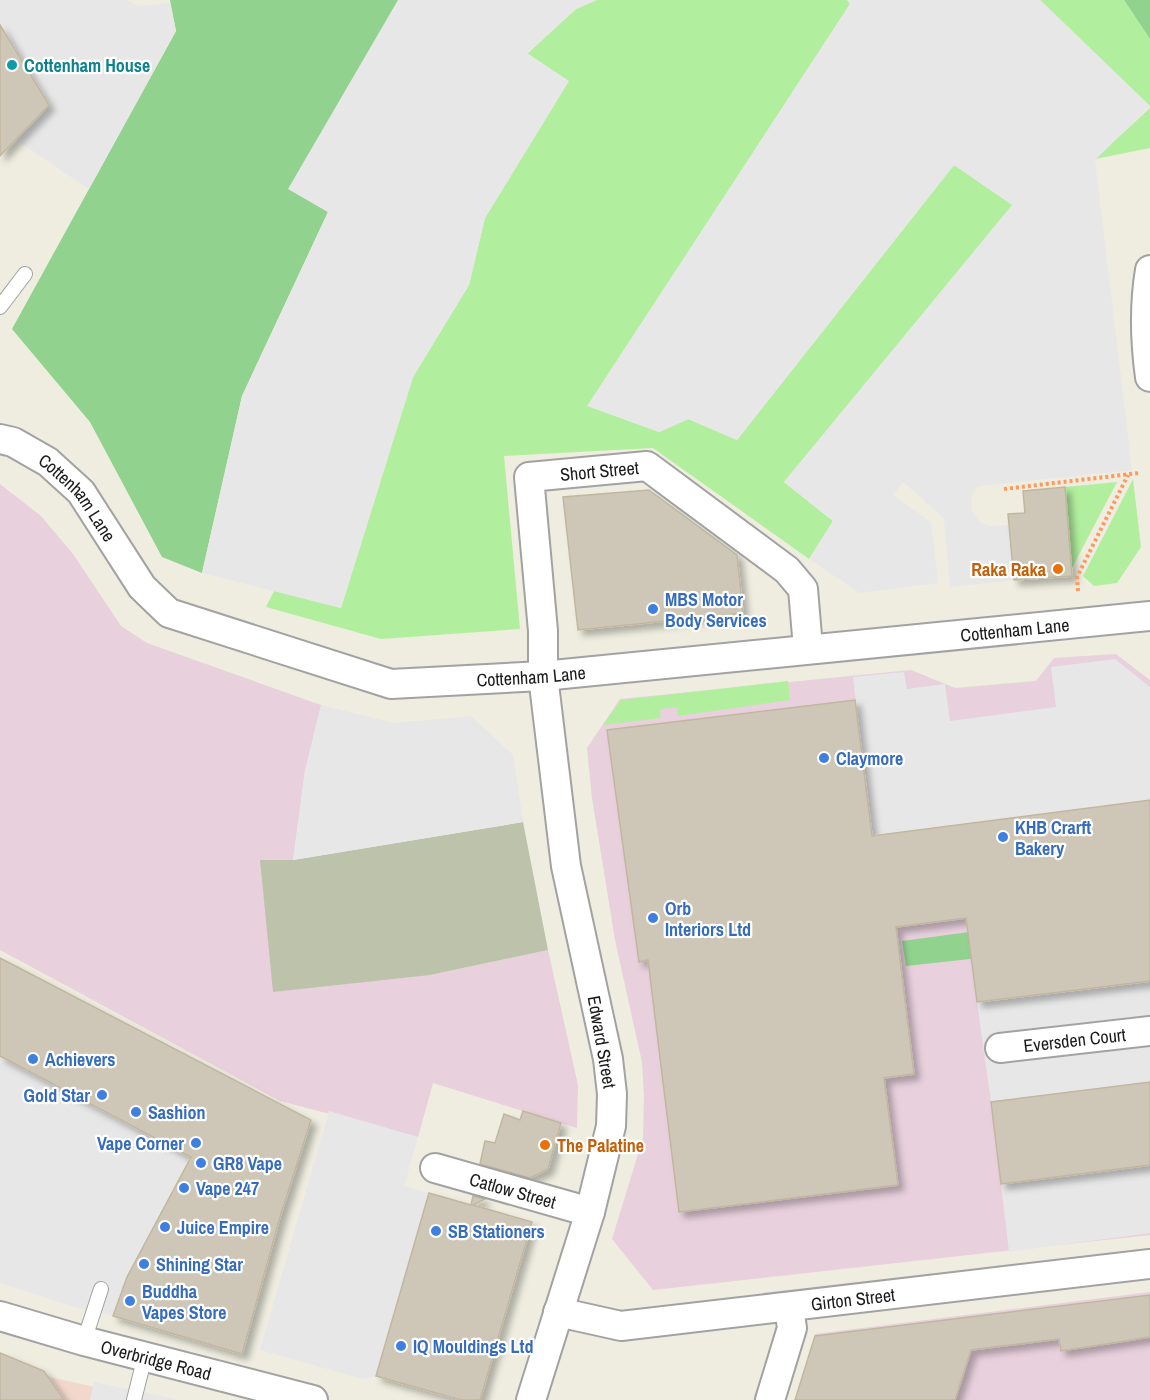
<svg xmlns="http://www.w3.org/2000/svg" width="1150" height="1400" font-family="'Archivo Narrow',sans-serif">
<style>
.commercial{fill:#f2d7cc}
.industrial{fill:#e8d0dd}
.construction{fill:#bdc3aa}
.grass{fill:#b1ef9e}
.forest{fill:#91d28f}
.parking{fill:#e7e7e7}
.building{fill:#cec7b8;stroke:#c1b7a0;stroke-width:1.5;filter:url(#shadow)}
.lines{fill:none;stroke-linecap:round;stroke-linejoin:round}
.lane-casing{stroke:#a2a2a2;stroke-width:16}
.street-casing{stroke:#a2a2a2;stroke-width:32}
.path{stroke:#ff995f;stroke-width:4;stroke-dasharray:3 3;stroke-linecap:butt}
.lane{stroke:#fff;stroke-width:14}
.street{stroke:#fff;stroke-width:28}
.culture-dot{fill:#0f9aa8;stroke:#fff;stroke-width:2}
.food-dot{fill:#e8710a;stroke:#fff;stroke-width:2}
.shop-dot{fill:#3f7fe0;stroke:#fff;stroke-width:2}
.labels{text-anchor:middle;dominant-baseline:central;stroke-width:4.5;stroke-linejoin:round;paint-order:stroke}
.culture-label{font-size:18px;font-weight:bold;fill:#0d838f;stroke:#fff;text-anchor:start}
.street-label{font-size:18px;fill:#1b1b1b;stroke:#fff}
.food-label{font-size:18px;font-weight:bold;fill:#c56008;stroke:#fff;text-anchor:end}
.shop-label{font-size:18px;font-weight:bold;fill:#366cbe;stroke:#fff;text-anchor:start}
</style>
<defs>
<filter id="shadow"><feDropShadow dx="5.5" dy="5.5" stdDeviation="3" flood-color="#0004"/></filter>
</defs>
<rect width="100%" height="100%" fill="#eeeddf"/>
<polygon class="commercial" points="0,1366 153,1400 0,1400"/>
<g class="industrial">
<polygon points="0,484 41,516 73,554 121,626 147,643 321,705 305,771 293,860 260,861 430,975 548,950 578,1085 577,1128 433,1083 418,1137 280,1101 0,950"/>
<polygon points="1116,654 1150,680 1150,1235 653,1290 612,1239 643,1138 644,1096 642,1062 615,940 592,798 587,748 620,699 911,670 955,688 1036,681 1054,658"/>
<polygon points="1150,1292 1150,1400 795,1400 815,1334"/>
</g>
<polygon class="construction" points="523,822 548,950 430,975 273,992 260,860 293,860"/>
<g class="grass">
<polygon points="597,0 847,0 850,4 588,406 659,432 688,419 737,440 954,165 1013,205 784,482 833,521 809,559 653,448 504,456 520,629 381,639 266,607 274,591 341,608 413,377 469,285 485,218 568,82 527,54 576,9"/>
<polygon points="1040,0 1124,0 1150,39 1150,106"/>
<polygon points="1150,108 1150,148 1095,159"/>
<polygon points="1133,479 1141,547 1117,583 1094,586 1083,576"/>
<polygon points="1117,482 1072,568 1065,487"/>
<polygon points="788,681 790,700 678,716 677,707 660,709 661,718 603,725 621,700"/>
</g>
<g class="forest">
<polygon points="170,0 399,0 289,189 328,212 242,396 202,573 162,557 90,422 12,329 176,31"/>
<polygon points="1124,0 1150,0 1150,39"/>
<polygon points="1150,908 1025,953 906,966 902,941"/>
</g>
<g class="parking">
<polygon points="0,0 126,0 140,6 170,3 176,31 89,189 16,140 49,105 0,25"/>
<polygon points="398,0 596,0 576,9 527,53 569,81 485,218 469,285 413,377 341,608 202,573 242,396 328,212 288,189"/>
<polygon points="847,0 1040,0 1150,106 1095,160 1132,470 979,486 974,490 971,498 972,510 979,521 989,526 1009,525 1014,580 950,587 944,518 903,482 893,495 931,522 938,583 860,593 809,559 833,521 784,482 1012,205 954,165 737,440 689,419 659,432 587,406 850,4"/>
<polygon points="1115,659 1150,687 1150,800 872,836 853,677 904,672 907,689 945,684 950,721 1056,707 1051,667"/>
<polygon points="321,705 394,723 471,716 513,755 523,822 293,860 305,771"/>
<polygon points="1150,981 1150,1082 991,1102 977,1002"/>
<polygon points="0,1056 190,1156 125,1281 113,1316 75,1307 0,1283"/>
<polygon points="329,1111 418,1137 404,1186 429,1193 376,1376 363,1379 260,1350"/>
<polygon points="1150,1165 1150,1233 1009,1252 1001,1184"/>
<polygon points="94,1382 180,1400 90,1400"/>
</g>
<g class="building">
<polygon points="0,25 49,105 0,156"/>
<polygon points="1065,487 1072,576 1014,580 1008,514 1025,513 1023,491"/>
<polygon points="649,490 737,555 743,613 578,630 563,497"/>
<polygon points="855,700 872,836 1150,800 1150,981 977,1002 966,918 896,927 914,1074 884,1078 898,1185 679,1212 648,960 639,962 607,730"/>
<polygon points="0,958 311,1120 280,1217 242,1354 113,1316 127,1277 191,1157 0,1056"/>
<polygon points="1150,1082 1150,1165 1001,1184 991,1102"/>
<polygon points="523,1111 561,1123 548,1169 530,1178 480,1164 485,1141 495,1143 504,1114 520,1120"/>
<polygon points="429,1193 471,1205 473,1196 485,1199 473,1205 532,1222 480,1400 461,1400 376,1376"/>
<polygon points="1150,1295 1150,1337 1061,1351 1059,1339 971,1350 955,1400 795,1400 815,1336"/>
<polygon points="0,1353 44,1371 64,1400 0,1400"/>
</g>
<g class="lines">
<defs>
<g id="lane">
<polyline points="0,307 25,274"/>
<polyline points="84,1341 101,1289"/>
<polyline points="134,1400 145,1356"/>
</g>
<g id="street">
<path d="M1150 270C1144 306 1145 341 1150 377"/>
<path id="s1" d="M0 439 13 442 48 462 81 492 142 587 169 613 391 684 543 676 1150 616"/>
<path id="s2" d="M1000 1048 1150 1031"/>
<path id="s3" d="M435 1168 590 1212"/>
<path id="s4" d="M558 1312 621 1326 1150 1264"/>
<path id="s5" d="M0 1316 84 1341 313 1400"/>
<path id="s6" d="M531 1400 590 1212 611 1126 612 1094 608 1059 566 866 543 676V631L529 477 647 466 787 570 803 589 808 648"/>
<polyline points="770,1400 792,1328 789,1308"/>
</g>
</defs>
<use href="#lane" class="lane-casing"/>
<use href="#street" class="street-casing"/>
<g class="path">
<polyline points="1004,489 1139,473"/>
<polyline points="1078,591 1077,577 1128,475"/>
</g>
<use href="#lane" class="lane"/>
<use href="#street" class="street"/>
</g>
<circle class="culture-dot" cx="12" cy="65" r="6"/>
<g class="food-dot">
<circle cx="1058" cy="569" r="6"/>
<circle cx="545" cy="1145" r="6"/>
</g>
<g class="shop-dot">
<circle cx="653" cy="609" r="6"/>
<circle cx="824" cy="758" r="6"/>
<circle cx="1003" cy="837" r="6"/>
<circle cx="653" cy="918" r="6"/>
<circle cx="33" cy="1059" r="6"/>
<circle cx="102" cy="1095" r="6"/>
<circle cx="136" cy="1112" r="6"/>
<circle cx="196" cy="1143" r="6"/>
<circle cx="201" cy="1163" r="6"/>
<circle cx="184" cy="1188" r="6"/>
<circle cx="165" cy="1227" r="6"/>
<circle cx="436" cy="1231" r="6"/>
<circle cx="144" cy="1264" r="6"/>
<circle cx="130" cy="1301" r="6"/>
<circle cx="401" cy="1346" r="6"/>
</g>
<g class="labels">
<g class="culture-label">
<text x="24" y="65">Cottenham House</text>
</g>
<g class="street-label">
<text stroke="none"><textPath href="#s6" startOffset="1012">Short Street</textPath></text>
<text stroke="none"><textPath href="#s1" startOffset="100">Cottenham Lane</textPath></text>
<text stroke="none"><textPath href="#s1" startOffset="1108">Cottenham Lane</textPath></text>
<text stroke="none"><textPath href="#s1" startOffset="622">Cottenham Lane</textPath></text>
<text stroke="none"><textPath href="#s2" startOffset="75">Eversden Court</textPath></text>
<text transform="translate(602 1042) rotate(80)">Edward Street</text>
<text stroke="none"><textPath href="#s3" startOffset="81">Catlow Street</textPath></text>
<text stroke="none"><textPath href="#s4" startOffset="298">Girton Street</textPath></text>
<text stroke="none"><textPath href="#s5" startOffset="162">Overbridge Road</textPath></text>
</g>
<g class="food-label">
<text x="1046" y="569">Raka Raka</text>
<text x="557" y="1145" text-anchor="start">The Palatine</text>
</g>
<g class="shop-label">
<text x="665" y="599">MBS Motor<tspan x="665" dy="21">Body Services</tspan></text>
<text x="836" y="758">Claymore</text>
<text x="1015" y="827">KHB Crarft<tspan x="1015" dy="21">Bakery</tspan></text>
<text x="665" y="908">Orb<tspan x="665" dy="21">Interiors Ltd</tspan></text>
<text x="45" y="1059">Achievers</text>
<text x="90" y="1095" text-anchor="end">Gold Star</text>
<text x="148" y="1112">Sashion</text>
<text x="184" y="1143" text-anchor="end">Vape Corner</text>
<text x="213" y="1163">GR8 Vape</text>
<text x="196" y="1188">Vape 247</text>
<text x="177" y="1227">Juice Empire</text>
<text x="448" y="1231">SB Stationers</text>
<text x="156" y="1264">Shining Star</text>
<text x="142" y="1291">Buddha<tspan x="142" dy="21">Vapes Store</tspan></text>
<text x="413" y="1346">IQ Mouldings Ltd</text>
</g>
</g>
</svg>
